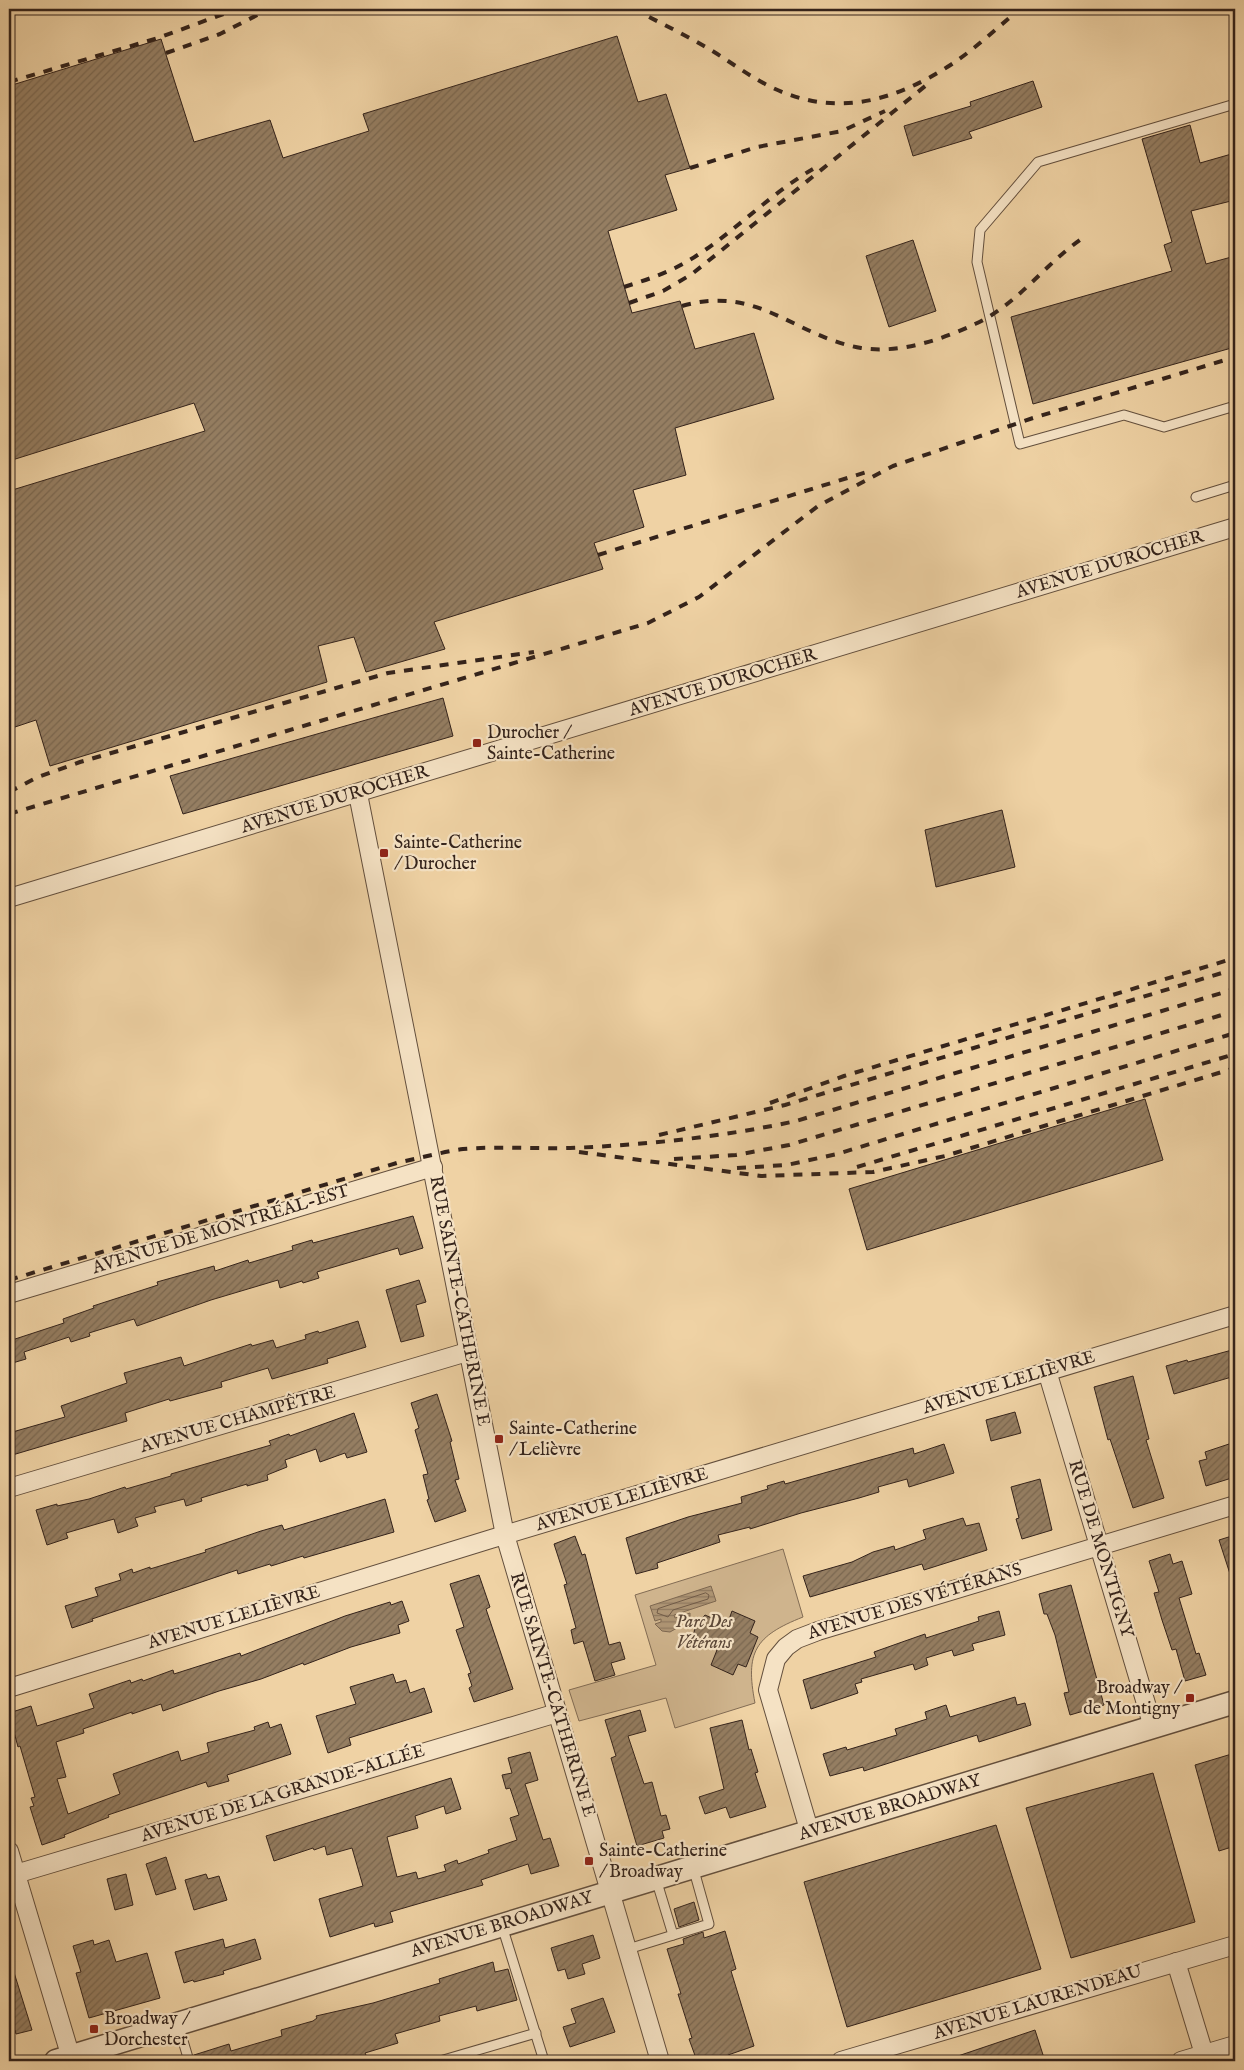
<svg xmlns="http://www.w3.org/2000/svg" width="1244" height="2070" font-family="'IM FELL English',serif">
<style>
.green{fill:#cfb48d;stroke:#826c54}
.water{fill:url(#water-rules);stroke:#7e6851}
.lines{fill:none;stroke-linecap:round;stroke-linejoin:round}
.shore{stroke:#725c48;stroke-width:1}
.building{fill:url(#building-hatch);stroke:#34231b}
.service-casing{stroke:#634f3d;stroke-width:11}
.minor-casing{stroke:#634f3d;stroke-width:20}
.tertiary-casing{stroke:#634f3d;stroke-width:25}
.service{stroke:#f5e2c4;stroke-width:9}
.minor{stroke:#f5e2c4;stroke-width:18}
.tertiary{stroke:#f5e2c4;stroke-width:22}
.rail{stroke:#34231b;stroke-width:4;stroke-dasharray:9 9;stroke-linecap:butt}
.poi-dot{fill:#8f2418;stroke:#f5e2c4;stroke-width:2}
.labels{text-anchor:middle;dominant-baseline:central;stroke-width:4.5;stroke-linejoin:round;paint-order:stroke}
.street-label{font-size:18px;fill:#34231b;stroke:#f5e2c4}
.poi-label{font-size:18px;fill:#34231b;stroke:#f5e2c4;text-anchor:start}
.park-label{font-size:18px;font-style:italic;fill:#5b4738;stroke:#f5e2c4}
</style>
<defs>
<pattern id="water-rules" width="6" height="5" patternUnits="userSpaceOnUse" patternTransform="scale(1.25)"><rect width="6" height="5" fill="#af9675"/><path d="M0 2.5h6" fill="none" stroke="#8f7a5f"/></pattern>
<pattern id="building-hatch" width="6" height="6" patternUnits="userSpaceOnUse" patternTransform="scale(1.25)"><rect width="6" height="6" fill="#957e62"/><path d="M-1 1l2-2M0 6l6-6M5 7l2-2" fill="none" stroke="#7a6750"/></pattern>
</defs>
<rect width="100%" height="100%" fill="#efd2a4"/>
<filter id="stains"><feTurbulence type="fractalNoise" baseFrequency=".004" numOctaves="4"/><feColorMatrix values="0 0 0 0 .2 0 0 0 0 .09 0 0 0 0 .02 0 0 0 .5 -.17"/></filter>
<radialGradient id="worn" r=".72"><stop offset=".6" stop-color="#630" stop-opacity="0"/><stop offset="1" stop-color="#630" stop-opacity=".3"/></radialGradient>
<path class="green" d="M783 1549 803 1617C755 1636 745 1652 755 1703L675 1728 666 1698 579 1721 569 1690 656 1665 635 1595Z"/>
<polygon class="water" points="711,1586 716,1601 674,1615 675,1618 690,1613 690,1623 681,1621 677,1628 670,1632 662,1631 655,1624 661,1622 661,1619 655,1621 650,1606"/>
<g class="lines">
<polygon class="shore" points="706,1593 709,1595 708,1599 673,1610 668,1617 657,1613 658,1609"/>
</g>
<g class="building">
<polygon points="617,36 638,102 666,94 690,168 665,175 677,210 608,231 632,313 680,301 695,349 754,333 774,399 675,428 686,475 633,490 644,527 594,543 603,569 434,622 445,649 366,672 354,637 318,646 327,682 50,766 36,720 9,729 9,491 205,431 194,403 9,461 9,86 161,39 194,142 270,120 283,158 369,131 363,114"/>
<polygon points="1033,81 1042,107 969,132 972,138 913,156 904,126 971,106 970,102"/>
<polygon points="1190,125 1200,163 1235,153 1235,200 1191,211 1206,264 1235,256 1235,347 1033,404 1011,317 1172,271 1164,245 1172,242 1142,139"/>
<polygon points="913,240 936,311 889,327 866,256"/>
<polygon points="443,698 453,736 183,814 170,776"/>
<polygon points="1002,810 1015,867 936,887 925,830"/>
<polygon points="1145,1099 1163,1160 867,1250 849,1189"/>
<polygon points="413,1216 423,1248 400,1255 398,1248 317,1272 319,1278 303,1283 302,1281 280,1288 278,1280 211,1300 137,1326 134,1319 89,1333 90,1336 71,1342 69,1337 24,1352 26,1359 9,1364 9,1341 64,1323 63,1319 94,1308 93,1306 158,1285 157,1282 214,1266 215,1271 248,1260 249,1263 293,1250 292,1246 312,1240 313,1243"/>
<polygon points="419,1280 426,1302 416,1305 424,1336 401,1342 386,1290"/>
<polygon points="358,1321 366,1347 327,1359 328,1363 272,1379 268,1368 221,1382 222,1387 170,1401 169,1399 125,1413 127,1421 9,1456 9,1433 65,1417 61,1406 127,1383 124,1373 181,1357 184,1366 251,1344 252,1346 273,1340 276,1348 306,1339 305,1335 318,1331 319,1333"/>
<polygon points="1232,1350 1235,1362 1235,1376 1174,1394 1166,1366 1187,1360 1188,1362"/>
<polygon points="1133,1376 1149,1439 1146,1440 1164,1498 1133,1508 1110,1439 1108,1440 1094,1387"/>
<polygon points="437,1394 452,1441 450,1442 459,1479 455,1480 466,1511 435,1522 427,1500 429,1499 423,1475 428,1474 415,1430 419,1428 411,1403"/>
<polygon points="1015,1412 1021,1433 991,1441 986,1420"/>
<polygon points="354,1413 367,1452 347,1458 345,1453 320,1462 316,1449 285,1460 287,1467 267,1475 268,1480 247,1486 247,1484 201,1498 202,1501 186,1506 184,1499 154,1507 156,1512 135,1518 138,1526 118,1533 114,1519 66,1533 68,1538 47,1545 36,1510 57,1504 57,1506 89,1499 125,1487 126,1489 171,1476 171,1474 271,1445 269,1441 289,1434 290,1436"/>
<polygon points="1235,1442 1235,1477 1206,1486 1199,1461 1207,1459 1205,1452"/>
<polygon points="944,1444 954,1473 909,1487 907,1479 878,1487 879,1492 859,1498 801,1513 750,1529 750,1527 718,1535 720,1542 657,1563 658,1568 636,1574 626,1538 688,1517 742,1503 741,1497 768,1489 767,1486 784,1481 785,1484 913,1448 914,1454"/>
<polygon points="1040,1479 1052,1530 1022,1539 1016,1519 1019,1518 1011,1487"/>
<polygon points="385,1499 394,1532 304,1558 303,1556 271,1566 270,1564 238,1574 237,1570 92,1619 93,1621 72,1628 65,1606 98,1596 95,1588 121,1580 119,1574 132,1569 133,1573 150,1567 150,1569 206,1552 205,1550 261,1531 282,1525 284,1530"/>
<polygon points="963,1518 966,1526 979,1523 987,1550 924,1570 922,1564 810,1597 803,1576 852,1562 873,1552 894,1546 895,1550 926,1539 923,1530"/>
<polygon points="1235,1535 1235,1580 1232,1580 1219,1540"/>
<polygon points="575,1536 582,1555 585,1554 609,1645 620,1642 625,1659 611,1663 615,1675 595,1681 583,1641 574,1644 571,1630 576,1628 564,1585 567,1584 554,1544"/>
<polygon points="1170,1554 1173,1564 1182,1561 1192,1594 1179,1598 1196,1654 1199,1653 1206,1675 1185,1681 1176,1649 1172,1650 1162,1620 1154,1593 1159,1592 1149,1561"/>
<polygon points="479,1575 490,1607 486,1609 513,1689 474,1702 469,1688 472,1686 468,1674 471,1673 456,1630 464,1627 450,1584"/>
<polygon points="1071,1585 1104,1705 1070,1715 1064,1693 1069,1692 1055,1635 1047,1614 1044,1614 1039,1594"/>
<polygon points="402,1601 409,1621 398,1625 400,1633 351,1647 304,1665 303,1663 261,1679 219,1691 163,1711 161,1704 132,1714 132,1712 83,1729 84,1733 56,1742 66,1777 57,1779 68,1814 120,1794 113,1774 178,1751 181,1761 209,1752 207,1743 255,1730 254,1727 268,1722 270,1728 281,1724 291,1754 227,1775 229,1781 208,1787 206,1782 108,1815 109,1817 64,1835 65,1837 42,1845 30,1807 34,1806 31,1798 35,1797 20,1746 18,1747 9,1713 31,1706 37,1726 94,1708 89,1694 130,1680 131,1683 142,1679 143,1681 173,1670 174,1674 240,1653 241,1656 345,1616 390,1602 391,1605"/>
<polygon points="732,1611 755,1621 750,1633 758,1637 746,1667 738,1664 733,1675 711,1665 717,1650 693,1640 695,1626 705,1615 727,1625"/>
<polygon points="999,1611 1005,1635 972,1644 974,1650 954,1656 952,1650 926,1658 928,1665 915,1670 913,1664 861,1679 862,1682 855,1684 858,1693 811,1709 803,1680 876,1657 874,1652 905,1641 925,1634 926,1638 979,1621 978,1617"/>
<polygon points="393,1674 396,1683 406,1680 410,1693 424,1688 432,1712 349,1738 351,1745 328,1753 316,1716 356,1704 350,1687"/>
<polygon points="1015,1697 1017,1705 1025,1703 1031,1725 979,1742 977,1735 864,1771 863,1767 830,1776 823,1754 846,1747 847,1750 897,1735 895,1729 927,1719 925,1712 946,1705 950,1717"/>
<polygon points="640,1710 646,1731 628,1736 644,1784 652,1782 661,1816 666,1815 670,1829 662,1831 664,1838 637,1846 611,1758 616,1756 605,1720"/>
<polygon points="742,1720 749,1750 751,1749 758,1772 755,1773 766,1807 730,1818 726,1807 705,1814 699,1797 724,1789 710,1728"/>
<polygon points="530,1752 538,1780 525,1784 543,1840 550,1838 559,1866 531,1874 528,1864 481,1880 483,1885 390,1912 393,1922 375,1927 374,1923 330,1937 319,1899 363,1886 352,1848 327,1855 325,1846 314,1850 313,1848 274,1861 266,1836 451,1778 461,1809 446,1814 444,1806 415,1816 418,1828 387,1837 397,1877 416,1872 418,1879 446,1871 444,1865 457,1860 458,1864 489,1853 488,1850 517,1840 510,1818 519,1815 510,1788 506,1789 502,1775 512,1773 508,1758"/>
<polygon points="1235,1753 1235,1846 1219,1851 1195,1765"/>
<polygon points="1153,1773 1195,1922 1071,1958 1026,1808"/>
<polygon points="996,1825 1041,1969 847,2027 804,1882"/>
<polygon points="166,1857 176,1889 156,1895 146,1864"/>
<polygon points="126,1874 133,1905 115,1910 107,1879"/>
<polygon points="206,1874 208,1879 219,1876 227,1900 194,1910 185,1880"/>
<polygon points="694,1902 699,1920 679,1927 674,1909"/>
<polygon points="725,1931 736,1969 731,1971 754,2046 728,2055 730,2061 697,2061 689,2039 692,2038 678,1994 681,1994 667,1949 684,1944 683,1939 703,1932 704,1938"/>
<polygon points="593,1935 600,1958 582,1964 585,1974 568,1979 565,1969 558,1971 551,1948"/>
<polygon points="223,1939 225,1948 255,1939 261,1959 223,1971 224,1974 194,1982 193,1980 184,1983 175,1952"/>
<polygon points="93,1940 94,1945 109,1940 116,1962 147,1953 160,1998 89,2018 76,1973 81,1972 73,1946"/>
<polygon points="493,1962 495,1972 508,1969 517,2000 477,2011 476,2006 439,2016 440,2021 395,2034 398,2043 365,2053 366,2055 347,2061 195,2061 194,2055 229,2044 231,2051 282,2036 281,2030 313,2021 317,2018 316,2016 373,2003 440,1983 439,1979"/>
<polygon points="12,1966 32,2030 16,2034 15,2030 9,2032 9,1967"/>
<polygon points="603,1998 615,2032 570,2047 563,2027 576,2023 571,2009"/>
<polygon points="1035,2030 1045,2061 950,2061 949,2059"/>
</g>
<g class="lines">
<defs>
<g id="service">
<polyline points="1235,104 1038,162 980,230 977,262 1020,444 1124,415 1164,427 1235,406"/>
<polyline points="1196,497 1235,485"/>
<polyline points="656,1879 673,1935"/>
<polyline points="502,1926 544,2061"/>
<polyline points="628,1949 709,1924 693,1867"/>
<polyline points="178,2024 189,2061"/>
<polyline points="440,2061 536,2033"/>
</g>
<g id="minor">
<polyline points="358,794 505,1535 660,2061"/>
<polyline points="9,898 1235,527"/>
<polyline points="9,1294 433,1167"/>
<polyline points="1047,1371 1153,1727"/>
<polyline points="9,1488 467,1352"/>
<polyline points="9,1688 491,1539 1235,1315"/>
<polyline points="810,1833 768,1690 776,1659 786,1647 797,1639 818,1631 1235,1505"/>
<polyline points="9,1851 72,2061"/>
<polyline points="9,1876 557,1713"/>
<polyline points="1176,1962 1204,2054"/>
<polyline points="841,2061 1235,1945"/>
<polyline points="1181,2061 1235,2045"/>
</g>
<polyline id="tertiary" points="56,2061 1235,1702"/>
</defs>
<use href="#service" class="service-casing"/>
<use href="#minor" class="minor-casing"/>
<use href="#tertiary" class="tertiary-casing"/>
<use href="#service" class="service"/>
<use href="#minor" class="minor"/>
<use href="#tertiary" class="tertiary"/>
<g class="rail">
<path d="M633 9C657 21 681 33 704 46 727 59 748 76 773 88 837 118 895 101 952 64 976 48 998 27 1020 9"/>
<polyline points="166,53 220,34 269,9"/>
<polyline points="9,82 158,38 237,9"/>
<polyline points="690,168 757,147 842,131 885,111"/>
<path d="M624 287C646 280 668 273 688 261 732 235 768 195 813 169"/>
<polyline points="629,303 663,291 692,274 929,83"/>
<path d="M682 306C758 284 793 336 861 348 899 354 941 340 975 324 1017 305 1043 266 1080 240"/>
<polyline points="598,555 870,471"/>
<polyline points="9,792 38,777 80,762 388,673 534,652"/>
<polyline points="9,814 648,623 699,597 818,506 893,466 1033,418 1235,357"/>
<polyline points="770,1103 844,1076 1235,958"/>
<polyline points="659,1135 785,1105 1235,969"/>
<polyline points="579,1152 761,1176 873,1172 945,1156 1235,1068"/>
<polyline points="674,1159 736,1155 789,1145 1235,1011"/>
<polyline points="857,1167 1235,1054"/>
<polyline points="737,1168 787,1165 837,1154 1235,1033"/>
<path d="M9 1280 400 1162C421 1158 442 1152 463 1149 499 1146 534 1149 570 1148 645 1145 722 1137 796 1121L1235 989"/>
</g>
</g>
<g class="poi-dot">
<rect x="472" y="738" width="10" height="10" rx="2.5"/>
<rect x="379" y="848" width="10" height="10" rx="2.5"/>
<rect x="494" y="1434" width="10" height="10" rx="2.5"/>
<rect x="1185" y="1693" width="10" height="10" rx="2.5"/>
<rect x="584" y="1856" width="10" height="10" rx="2.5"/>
<rect x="89" y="2024" width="10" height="10" rx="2.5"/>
</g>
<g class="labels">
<g class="street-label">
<text transform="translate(1110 565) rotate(-17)">AVENUE DUROCHER</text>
<text transform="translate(723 683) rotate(-17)">AVENUE DUROCHER</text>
<text transform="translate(335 800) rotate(-17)">AVENUE DUROCHER</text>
<text transform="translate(221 1230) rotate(-17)">AVENUE DE MONTRÉAL-EST</text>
<text transform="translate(459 1301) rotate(79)">RUE SAINTE-CATHERINE E</text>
<text transform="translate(1009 1383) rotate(-17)">AVENUE LELIÈVRE</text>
<text transform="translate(238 1420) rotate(-16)">AVENUE CHAMPÊTRE</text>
<text transform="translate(622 1500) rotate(-17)">AVENUE LELIÈVRE</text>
<text transform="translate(1100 1549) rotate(73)">RUE DE MONTIGNY</text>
<text transform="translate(915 1602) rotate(-17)">AVENUE DES VÉTÉRANS</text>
<text transform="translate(234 1618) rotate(-17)">AVENUE LELIÈVRE</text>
<text transform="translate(552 1695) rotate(73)">RUE SAINTE-CATHERINE E</text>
<text transform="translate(283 1794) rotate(-17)">AVENUE DE LA GRANDE-ALLÉE</text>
<text transform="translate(890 1808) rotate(-17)">AVENUE BROADWAY</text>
<text transform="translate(502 1925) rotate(-17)">AVENUE BROADWAY</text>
<text transform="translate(1038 2003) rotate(-17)">AVENUE LAURENDEAU</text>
</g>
<g class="poi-label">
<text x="487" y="733">Durocher /<tspan x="487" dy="21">Sainte-Catherine</tspan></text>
<text x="394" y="843">Sainte-Catherine<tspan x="394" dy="21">/ Durocher</tspan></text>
<text x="509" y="1429">Sainte-Catherine<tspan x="509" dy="21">/ Lelièvre</tspan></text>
<text x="1180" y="1688" text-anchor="end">Broadway /<tspan x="1180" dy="21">de Montigny</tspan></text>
<text x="599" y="1851">Sainte-Catherine<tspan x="599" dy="21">/ Broadway</tspan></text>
<text x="104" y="2019">Broadway /<tspan x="104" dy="21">Dorchester</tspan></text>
</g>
<g class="park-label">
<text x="704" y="1622">Parc Des<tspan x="704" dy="21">Vétérans</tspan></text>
</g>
</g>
<rect width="1244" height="2070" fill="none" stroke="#efd2a4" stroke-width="30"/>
<rect x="10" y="10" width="1224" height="2050" fill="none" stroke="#34231b" stroke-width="2.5"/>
<rect x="15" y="15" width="1214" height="2040" fill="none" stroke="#34231b"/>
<rect width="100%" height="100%" filter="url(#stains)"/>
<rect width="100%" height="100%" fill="url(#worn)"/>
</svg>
